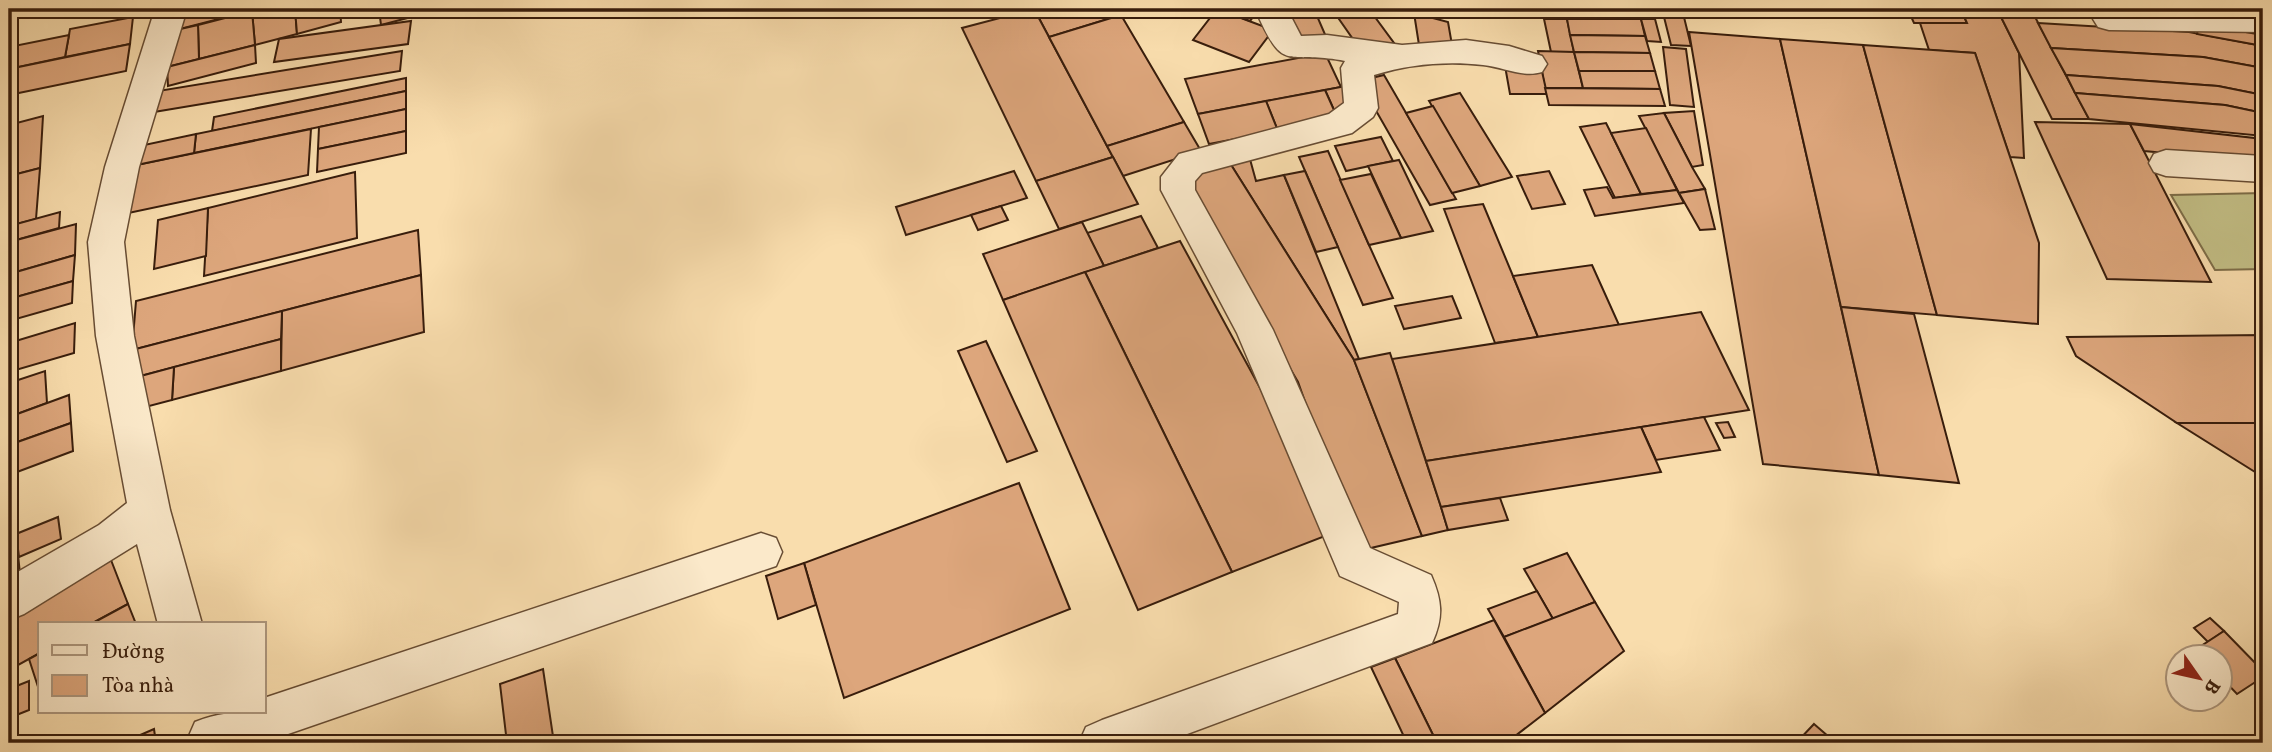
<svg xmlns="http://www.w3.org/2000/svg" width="2272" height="752" font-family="Vollkorn,serif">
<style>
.green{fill:#c3bf86;stroke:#7e6e49;stroke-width:2}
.building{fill:#dda67c;stroke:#381d0c;stroke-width:2}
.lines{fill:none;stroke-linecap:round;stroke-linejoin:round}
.minor-casing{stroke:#684d34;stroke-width:3}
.minor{fill:#fbe9ca;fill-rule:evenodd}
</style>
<rect width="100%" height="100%" fill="#f9ddad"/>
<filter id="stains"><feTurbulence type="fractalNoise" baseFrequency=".00286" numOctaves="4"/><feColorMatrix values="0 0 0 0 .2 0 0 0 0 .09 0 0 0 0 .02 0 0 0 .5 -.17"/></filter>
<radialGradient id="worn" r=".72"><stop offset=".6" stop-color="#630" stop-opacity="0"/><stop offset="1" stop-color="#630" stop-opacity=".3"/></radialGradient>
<polygon class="green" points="2263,193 2263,269 2215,270 2171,195"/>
<g class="building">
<polygon points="180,9 215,9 215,20 180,29"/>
<polygon points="215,9 260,9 215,20"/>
<polygon points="260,9 295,9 297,34 255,45 252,11"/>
<polygon points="295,9 340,9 341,22 297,34"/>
<polygon points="379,9 442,9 381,25"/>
<polygon points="1034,9 1117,9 1121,15 1049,37"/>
<polygon points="1034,9 1113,157 1036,181 962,28"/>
<polygon points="1217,9 1273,30 1249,62 1193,40"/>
<polygon points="1218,9 1259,9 1250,21"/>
<polygon points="1277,9 1314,9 1327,39 1293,45"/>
<polygon points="1332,9 1369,9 1394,43 1362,52"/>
<polygon points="1574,9 1631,9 1641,19 1581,19"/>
<polygon points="1960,9 2263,9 2263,16 1963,14"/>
<polygon points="1908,10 1961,10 1967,23 1914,23"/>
<polygon points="252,11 255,45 199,59 198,25"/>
<polygon points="1414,13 1448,22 1452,45 1419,45"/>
<polygon points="1663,13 1683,13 1691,46 1671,45"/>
<polygon points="1963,14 2000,15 2019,53 2024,158 2010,157 1975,53 1929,50 1920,23 1967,23"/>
<polygon points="18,15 11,47 9,47 9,17"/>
<polygon points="1121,15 1184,122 1107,146 1049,37"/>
<polygon points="2000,15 2034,15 2089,119 2052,119"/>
<polygon points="133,17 130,44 65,57 70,29"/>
<polygon points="1544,19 1567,19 1574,52 1551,52"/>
<polygon points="1567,19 1641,19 1645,36 1570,35"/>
<polygon points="1641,19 1655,19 1661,42 1647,41"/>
<polygon points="411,21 408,44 274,62 279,39"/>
<polygon points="2038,23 2189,32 2263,46 2263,68 2203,57 2051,48"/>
<polygon points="2199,24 2263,35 2263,46 2197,34"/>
<polygon points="198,25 199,59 167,67 167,32"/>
<polygon points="1689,32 1780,39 1879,475 1763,464"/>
<polygon points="69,35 65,57 9,69 9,47"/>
<polygon points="1570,35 1645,36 1650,53 1574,52"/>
<polygon points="1780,39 1863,45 1937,315 1841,307"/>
<polygon points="130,44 126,71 9,95 9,69"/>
<polygon points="255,45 256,63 168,86 167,67"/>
<polygon points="1863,45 1975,53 2039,243 2038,324 1937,315"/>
<polygon points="1663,47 1686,49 1694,107 1670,105"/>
<polygon points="2051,48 2203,57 2263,68 2263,95 2218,86 2066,75"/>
<polygon points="402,51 400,71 148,113 152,92"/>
<polygon points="1538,51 1574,52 1583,88 1545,88"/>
<polygon points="1574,52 1650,53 1655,71 1579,71"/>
<polygon points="1325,53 1341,87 1198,114 1185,79"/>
<polygon points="1505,66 1541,67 1547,94 1510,94"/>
<polygon points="1579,71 1655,71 1660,89 1583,88"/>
<polygon points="1384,75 1456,199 1430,205 1359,81"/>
<polygon points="2066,75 2218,86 2263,95 2263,113 2225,105 2075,93"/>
<polygon points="406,78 406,91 212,131 214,117"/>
<polygon points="1351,85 1338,119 1325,90"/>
<polygon points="1545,88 1660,89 1665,106 1549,105"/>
<polygon points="1325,90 1338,119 1278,131 1266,101"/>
<polygon points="406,91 406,109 194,153 196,134"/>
<polygon points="1460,93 1512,177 1480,186 1429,101"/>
<polygon points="2075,93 2225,105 2263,113 2263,136 2089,119"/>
<polygon points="1266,101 1278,131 1209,144 1198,114"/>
<polygon points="1433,106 1480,186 1452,193 1406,113"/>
<polygon points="406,109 406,131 318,149 319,127"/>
<polygon points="1694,111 1703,165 1692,167 1664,113"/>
<polygon points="1664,113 1692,167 1705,189 1679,193 1639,116"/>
<polygon points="43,116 40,168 9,176 9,125"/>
<polygon points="1184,122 1201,151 1123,176 1107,146"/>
<polygon points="2035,122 2130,124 2211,282 2107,279"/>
<polygon points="1606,123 1611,133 1641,194 1615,198 1580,127"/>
<polygon points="2130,124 2263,139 2263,162 2144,151"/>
<polygon points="1646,128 1677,190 1641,194 1611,133"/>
<polygon points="311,129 308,175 119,215 127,167"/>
<polygon points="406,131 406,153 317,172 318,149"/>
<polygon points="196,134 194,153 127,167 130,148"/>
<polygon points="1381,137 1393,161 1346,171 1335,146"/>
<polygon points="1328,151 1369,245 1393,298 1363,305 1299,157"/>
<polygon points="1248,152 1256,181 1284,175 1359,359 1354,360 1228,160"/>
<polygon points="1113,157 1138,204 1059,229 1036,181"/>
<polygon points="1228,160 1354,360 1422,536 1358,551 1298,382 1182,185 1182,177"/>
<polygon points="1399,160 1433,231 1401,238 1368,166"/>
<polygon points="40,168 36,219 9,226 9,176"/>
<polygon points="1014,171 1027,198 906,235 896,207"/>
<polygon points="1305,171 1338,247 1316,252 1284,175"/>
<polygon points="1549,171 1565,204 1532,209 1517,176"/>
<polygon points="355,172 357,238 204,276 208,208"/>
<polygon points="1371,174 1401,238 1369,245 1340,180"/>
<polygon points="1607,187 1613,198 1677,190 1684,203 1595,216 1584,190"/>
<polygon points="1705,189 1715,229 1700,230 1679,193"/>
<polygon points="1483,204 1513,276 1538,337 1495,343 1444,209"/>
<polygon points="1001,206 1008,220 978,230 971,215"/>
<polygon points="208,208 206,256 154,269 158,220"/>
<polygon points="60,212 59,228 9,242 9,226"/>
<polygon points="1141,216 1158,248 1104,266 1087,233"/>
<polygon points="1082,222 1104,266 1003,300 983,254"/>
<polygon points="76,224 75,255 9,274 9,242"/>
<polygon points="418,230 421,275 132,350 136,301"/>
<polygon points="1180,241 1338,531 1232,572 1085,272"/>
<polygon points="75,255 73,281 9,299 9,274"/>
<polygon points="1592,265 1619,325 1538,337 1513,276"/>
<polygon points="1085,272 1232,572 1138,610 1003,300"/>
<polygon points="421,275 424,332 281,371 282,311"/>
<polygon points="73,281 72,303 9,321 9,299"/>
<polygon points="1452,296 1461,318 1404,329 1395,306"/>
<polygon points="1841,307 1914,314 1959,483 1879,475"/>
<polygon points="282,311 281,339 129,379 132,350"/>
<polygon points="1701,312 1749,410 1426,461 1392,359"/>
<polygon points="75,323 74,353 9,372 9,343"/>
<polygon points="2263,335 2263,423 2177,423 2076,356 2067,337"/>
<polygon points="281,339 281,371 172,400 174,367"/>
<polygon points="986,341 1037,451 1007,462 958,351"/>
<polygon points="1390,353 1441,507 1448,530 1422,536 1354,360"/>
<polygon points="174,367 172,400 134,410 137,377"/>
<polygon points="45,371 47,403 9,417 9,383"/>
<polygon points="69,395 71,423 9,445 9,417"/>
<polygon points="1704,417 1720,450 1656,460 1641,427"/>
<polygon points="1728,422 1735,437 1724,438 1716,423"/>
<polygon points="71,423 73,451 9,475 9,445"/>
<polygon points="2177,423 2263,423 2263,477"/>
<polygon points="1641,427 1661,472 1441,507 1426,461"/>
<polygon points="1019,483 1070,609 844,698 804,563"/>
<polygon points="1500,498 1508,520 1448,530 1441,507"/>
<polygon points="58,517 61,539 19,557 16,534"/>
<polygon points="17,545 20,574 9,579 9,548"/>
<polygon points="1567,553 1595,602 1553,619 1524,569"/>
<polygon points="111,560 128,604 91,624 40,624 40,653 9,670 9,616"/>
<polygon points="804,563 816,605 778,619 766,576"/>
<polygon points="1537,591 1553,619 1504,637 1488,609"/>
<polygon points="1595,602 1624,651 1545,713 1504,637"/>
<polygon points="128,604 136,624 91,624"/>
<polygon points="2210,618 2224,631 2208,642 2194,628"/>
<polygon points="1494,620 1545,713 1506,743 1437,743 1395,658"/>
<polygon points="2224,631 2263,671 2263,677 2237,694 2220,676 2220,658 2202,658 2195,650"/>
<polygon points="40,653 40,693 29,659"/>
<polygon points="1395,658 1437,743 1407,743 1371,667"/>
<polygon points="543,669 554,743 507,743 500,684"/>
<polygon points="29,681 29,710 9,718 9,689"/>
<polygon points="1814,724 1836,743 1796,743"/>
<polygon points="154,729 156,743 122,743"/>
</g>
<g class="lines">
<defs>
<g id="minor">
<polygon points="155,9 187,9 139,167 124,242 134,336 170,510 202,624 158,624 137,544 24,614 9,620 9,577 99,525 127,503 96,336 88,242 105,167"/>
<path d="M1255 9H1287L1301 36 1327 35 1402 45 1466 40 1509 46 1542 56 1547 64 1542 72C1523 78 1503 67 1483 65 1447 61 1410 64 1374 75L1378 108 1373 117 1352 133 1202 173 1195 181V190L1273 330 1370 548 1431 575C1442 600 1444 617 1432 643L1163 743H1079L1086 727 1102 720 1398 614 1399 602 1340 576 1237 333 1161 190V177L1179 154 1329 114 1344 103 1341 68 1345 61C1284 49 1285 77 1255 9Z"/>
<polygon points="2106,9 2263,10 2263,32 2109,30 2098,27 2093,19 2098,11"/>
<polygon points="2166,150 2263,156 2263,182 2166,176 2154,172 2149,163 2154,154"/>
<path d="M761 533 776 538 782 552 776 566 761 571 262 743H190L188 738 195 722C219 712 238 712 264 712V698Z"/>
</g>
</defs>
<use href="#minor" class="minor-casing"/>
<use href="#minor" class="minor"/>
</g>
<rect width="2272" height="752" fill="none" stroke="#f9ddad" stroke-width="35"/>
<rect x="10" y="10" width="2251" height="731" fill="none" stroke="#381d0c" stroke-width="3.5"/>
<rect x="18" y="18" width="2237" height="717" fill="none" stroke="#381d0c" stroke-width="2"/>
<rect x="38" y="622" width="228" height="91" fill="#fbe9ca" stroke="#ad977e" stroke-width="2"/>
<rect x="52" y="645" width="35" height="10" fill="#fbe9ca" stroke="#ad977e" stroke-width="2"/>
<text x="102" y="658" font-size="21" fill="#381d0c">Đường</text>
<rect x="52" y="675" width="35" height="21" fill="#dda67c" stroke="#ad977e" stroke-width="2"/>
<text x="102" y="692" font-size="21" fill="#381d0c">Tòa nhà</text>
<g transform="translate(2199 678) rotate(124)"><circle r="33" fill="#fbe9ca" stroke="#ad977e" stroke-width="2"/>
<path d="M0-5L12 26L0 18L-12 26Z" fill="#8f2418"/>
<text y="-10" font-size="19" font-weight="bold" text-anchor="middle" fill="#381d0c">B</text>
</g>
<rect width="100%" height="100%" filter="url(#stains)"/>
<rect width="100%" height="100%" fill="url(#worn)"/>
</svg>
